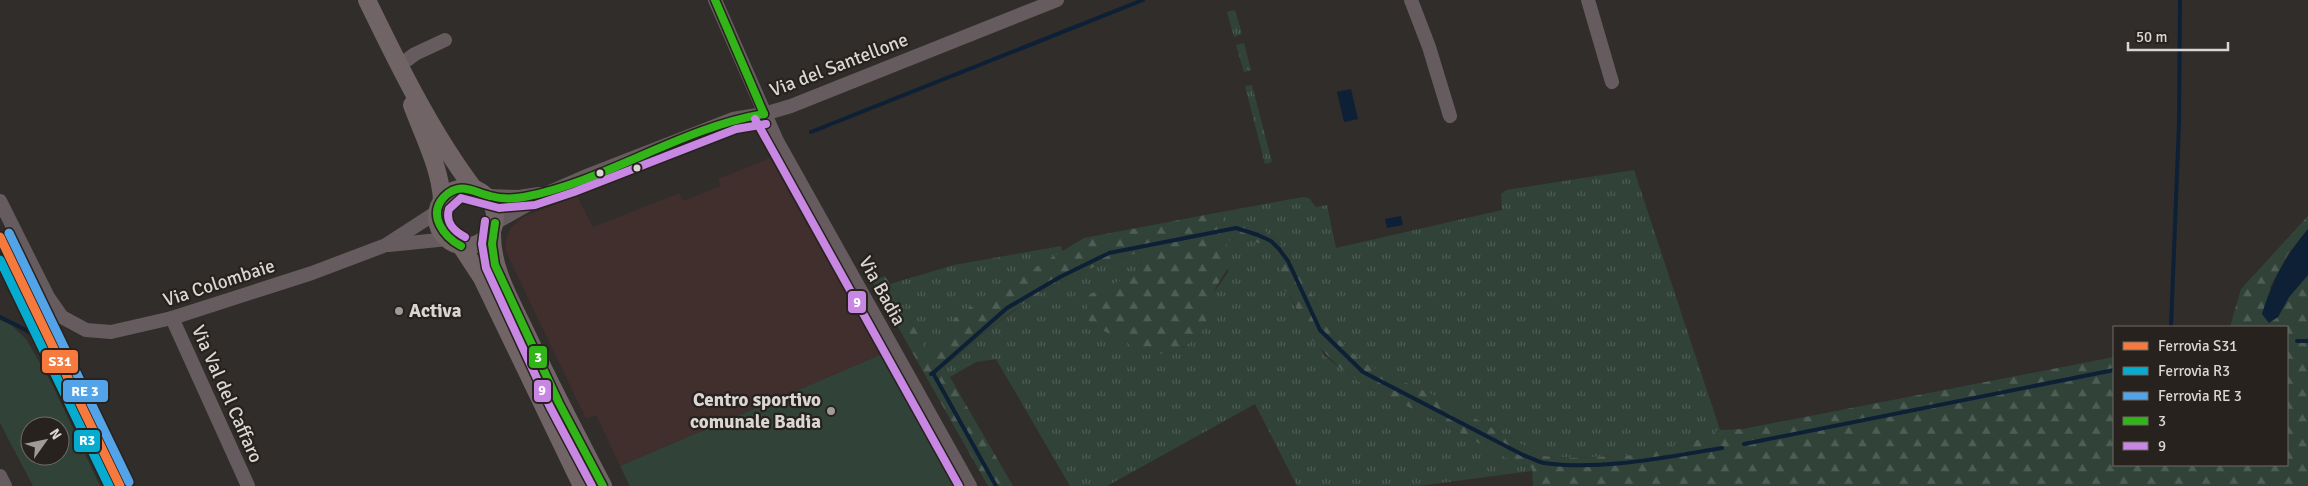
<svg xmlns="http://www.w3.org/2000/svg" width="2308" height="486" font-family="Signika,sans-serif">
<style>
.education{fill:#402f2c}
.grass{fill:url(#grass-tufts)}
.forest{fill:url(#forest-firs)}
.park{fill:#314339;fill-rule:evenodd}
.water{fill:#0e2035}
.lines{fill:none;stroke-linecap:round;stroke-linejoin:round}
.stream{stroke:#0e2035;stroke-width:4}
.minor{stroke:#665c5f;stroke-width:14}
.major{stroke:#716467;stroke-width:18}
.bus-1-casing{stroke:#28221e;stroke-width:11}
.bus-2-casing{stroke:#28221e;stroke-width:11}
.bus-1{stroke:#31b518;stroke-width:8}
.bus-2{stroke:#c787e3;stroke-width:8}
.rail-1-casing{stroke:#28221e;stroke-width:12}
.rail-2-casing{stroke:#28221e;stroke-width:12}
.rail-3-casing{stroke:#28221e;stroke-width:12}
.rail-1{stroke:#f6793e;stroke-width:9}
.rail-2{stroke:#06acd0;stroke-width:9}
.rail-3{stroke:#53a3e8;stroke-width:9}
.bus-dot{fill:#dad6d3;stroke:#28221e;stroke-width:2}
.poi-dot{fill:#9e9b98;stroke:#28221e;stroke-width:2}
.labels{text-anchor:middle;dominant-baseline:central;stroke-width:4.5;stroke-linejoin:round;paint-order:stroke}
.street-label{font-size:19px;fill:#dad6d3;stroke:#28221e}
.poi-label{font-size:19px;font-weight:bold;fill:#dad6d3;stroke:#28221e;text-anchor:start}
.line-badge{stroke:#28221e;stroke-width:2}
.badge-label{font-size:14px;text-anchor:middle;font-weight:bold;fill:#fff}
</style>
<defs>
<pattern id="grass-tufts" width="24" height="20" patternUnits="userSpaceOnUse" patternTransform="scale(1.25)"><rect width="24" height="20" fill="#314339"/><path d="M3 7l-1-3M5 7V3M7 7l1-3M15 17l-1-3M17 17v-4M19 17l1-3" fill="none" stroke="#4e5d55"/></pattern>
<pattern id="forest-firs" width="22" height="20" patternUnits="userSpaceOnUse" patternTransform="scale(1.25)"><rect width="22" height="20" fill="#314339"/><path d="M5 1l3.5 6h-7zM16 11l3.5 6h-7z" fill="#4e5d55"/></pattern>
</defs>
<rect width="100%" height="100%" fill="#302d2a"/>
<polygon class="education" points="770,158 880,355 620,466 596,415 586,419 506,252 506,239 510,229 523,217 577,196 593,227 679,193 683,201 720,186 718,179"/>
<g class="grass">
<polygon points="1235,10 1242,34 1234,37 1227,12"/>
<polygon points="1244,43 1251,70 1244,72 1236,45"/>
<polygon points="1252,85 1272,162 1265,164 1245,86"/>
<polygon points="1634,170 1720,430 1697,440 1634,455 1575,458 1542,456 1433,395 1371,367 1359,359 1328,328 1298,265 1278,240 1269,233 1250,225 1223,225 1221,212 1303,197 1309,198 1316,207 1327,205 1336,248 1502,210 1501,194 1506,190"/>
<path d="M1240 237C1273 247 1283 251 1281 288L1290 294 1296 310 1325 356 1340 368 1370 389 1426 415 1520 465 1532 468V471L1418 486H1297L1255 404 1107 486H1070L996 359 976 362 950 377 944 367C983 333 1025 298 1072 276 1094 266 1118 259 1141 252L1142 263 1131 276 1115 285 1089 324 1129 343 1139 355 1184 347 1208 321 1212 295 1228 272 1225 242Z"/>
<polygon points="1061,246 1063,252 927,351 890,284 954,265"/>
</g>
<path class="forest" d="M1221 212 1223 225H1250L1269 233 1278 240 1298 265 1328 328 1359 359 1371 367 1433 395 1542 456 1575 458 1634 455 1697 440 1720 430 1743 429 2114 357V465H2287V327H2230L2241 289 2308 216V229L2288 254 2270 287 2278 317 2289 297 2308 275V486H1533L1532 468 1520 465 1426 415 1370 389 1340 368 1308 336 1290 294 1281 288C1282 262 1279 248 1252 241 1241 238 1236 237 1226 242 1235 269 1223 271 1214 292 1210 301 1212 313 1207 322 1194 350 1166 355 1139 355L1129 343 1089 324 1086 300 1090 294 1131 276 1142 263 1141 252C1118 259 1094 266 1072 276 1025 298 983 332 944 367L1013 486H988L872 281 885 276 927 350 941 341 955 318 972 306 1084 238Z"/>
<g class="park">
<path d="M0 320 11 325 26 339 51 382 100 486H33L0 423ZM30 426H60V456H30Z"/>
<polygon points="880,355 953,486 630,486 620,466"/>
</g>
<g class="water">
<polygon points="1351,89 1358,119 1344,122 1337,92"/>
<polygon points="1401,216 1403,225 1387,228 1385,219"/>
<path d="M2308 229V275L2289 297 2278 317 2269 323 2262 314C2272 281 2286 255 2308 229Z"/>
</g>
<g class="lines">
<g class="stream">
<polyline points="811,132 1143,0"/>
<polyline points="0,317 26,330 44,343"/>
<polyline points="2171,327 2179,123 2180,0"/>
<polyline points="2297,341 2308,341"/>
<polyline points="66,348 132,486"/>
<path d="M933 373 1007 308 1060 277 1109 253 1236 228 1258 235 1271 241 1279 249 1288 261 1320 330 1363 372 1523 455C1530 457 1537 462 1544 463 1601 471 1666 457 1722 448"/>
<polyline points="931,374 933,373 996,486"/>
<polyline points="1744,444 2114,370"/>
</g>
<g class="minor">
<polyline points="715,0 777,141 970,486"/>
<polyline points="1411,0 1429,47 1450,116"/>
<polyline points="1588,0 1612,82"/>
<polyline points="400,65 415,54 445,40"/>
<polyline points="487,196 519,197 539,194"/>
<polyline points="0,201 48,297 62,317 86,330 111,332 172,318 312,273 386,245 437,212"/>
<polyline points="495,223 550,192 589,175 733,119 764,114 791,106 1057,0"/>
<polyline points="389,245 448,239"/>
<polyline points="172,318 248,486"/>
<polyline points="0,476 5,486"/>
</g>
<g class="major">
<path d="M367 0C398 64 431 132 474 189"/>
<path d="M412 105C423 135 441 169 442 201"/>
<circle cx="466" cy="217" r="29"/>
<path d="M492 232C491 270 512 302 527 335 551 386 577 436 603 486"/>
<polyline points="461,246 482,278 582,486"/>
</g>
<defs>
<g id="bus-1">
<polyline points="715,0 764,114"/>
<polyline points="495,223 492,244 495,265 559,403 603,486"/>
<path d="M461 246C444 237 427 215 444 197 460 181 473 192 490 196 501 199 513 199 524 197 607 181 680 128 764 114"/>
</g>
<g id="bus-2">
<polyline points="755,119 959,486"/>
<polyline points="485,221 482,244 486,268 550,407 592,486"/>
<path d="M465 237C454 231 445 223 449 209L461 198 499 208 535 205 574 192 736 129 766 124"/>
</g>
</defs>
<use href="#bus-1" class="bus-1-casing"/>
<use href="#bus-2" class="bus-2-casing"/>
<use href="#bus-1" class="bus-1"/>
<use href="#bus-2" class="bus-2"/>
<defs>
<polyline id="rail-1" points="0,237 120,486"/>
<polyline id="rail-2" points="0,260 109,486"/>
<polyline id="rail-3" points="9,233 129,482"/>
</defs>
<use href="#rail-1" class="rail-1-casing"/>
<use href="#rail-2" class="rail-2-casing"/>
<use href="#rail-3" class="rail-3-casing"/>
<use href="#rail-1" class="rail-1"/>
<use href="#rail-2" class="rail-2"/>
<use href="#rail-3" class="rail-3"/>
</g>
<g class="bus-dot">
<circle cx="637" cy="168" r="4.5"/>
<circle cx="600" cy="173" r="4.5"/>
</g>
<g class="poi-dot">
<circle cx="399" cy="311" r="5"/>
<circle cx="831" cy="411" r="5"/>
</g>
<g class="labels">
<g class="street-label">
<text transform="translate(839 65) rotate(-21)">Via del Santellone</text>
<text transform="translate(219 283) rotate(-18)">Via Colombaie</text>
<text transform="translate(882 291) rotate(61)">Via Badia</text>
<text transform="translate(227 394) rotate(66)">Via Val del Caffaro</text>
</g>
<g class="poi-label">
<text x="409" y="311">Activa</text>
<text x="821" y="400" text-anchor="end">Centro sportivo<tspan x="821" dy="22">comunale Badia</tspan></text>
</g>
</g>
<g class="line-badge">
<rect x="847" y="290" width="20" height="24" rx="5" fill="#c787e3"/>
<rect x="528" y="345" width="20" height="24" rx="5" fill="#31b518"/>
<rect x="41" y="349" width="38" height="25" rx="5" fill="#f6793e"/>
<rect x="533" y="379" width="19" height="24" rx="5" fill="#c787e3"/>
<rect x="62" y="379" width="47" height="24" rx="5" fill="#53a3e8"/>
<rect x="73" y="429" width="28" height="24" rx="5" fill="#06acd0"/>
</g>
<g class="badge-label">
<text x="857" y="307">9</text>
<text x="538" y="362">3</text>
<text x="60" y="366">S31</text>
<text x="542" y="395">9</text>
<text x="85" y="396">RE 3</text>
<text x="87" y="445">R3</text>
</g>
<rect x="2113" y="326" width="175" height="140" fill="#28221e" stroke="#6f6a66"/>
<rect x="2123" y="342" width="25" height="8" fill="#f6793e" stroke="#6f6a66"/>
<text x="2158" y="351" font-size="15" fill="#dad6d3">Ferrovia S31</text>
<rect x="2123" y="367" width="25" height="8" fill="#06acd0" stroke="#6f6a66"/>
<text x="2158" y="376" font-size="15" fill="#dad6d3">Ferrovia R3</text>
<rect x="2123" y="392" width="25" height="8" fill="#53a3e8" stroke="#6f6a66"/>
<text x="2158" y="401" font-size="15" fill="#dad6d3">Ferrovia RE 3</text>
<rect x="2123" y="417" width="25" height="8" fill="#31b518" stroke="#6f6a66"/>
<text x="2158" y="426" font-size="15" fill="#dad6d3">3</text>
<rect x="2123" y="442" width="25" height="8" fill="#c787e3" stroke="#6f6a66"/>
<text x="2158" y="451" font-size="15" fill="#dad6d3">9</text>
<g transform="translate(45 441) rotate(57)"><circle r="24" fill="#28221e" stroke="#6f6a66"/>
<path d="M0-4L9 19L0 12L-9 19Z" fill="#9e9b98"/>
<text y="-8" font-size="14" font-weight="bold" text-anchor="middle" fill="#dad6d3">N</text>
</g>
<path d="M2128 42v8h100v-8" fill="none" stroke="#dad6d3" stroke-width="2.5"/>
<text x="2136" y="42" font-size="15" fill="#dad6d3" stroke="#28221e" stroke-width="4" paint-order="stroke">50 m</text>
</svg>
